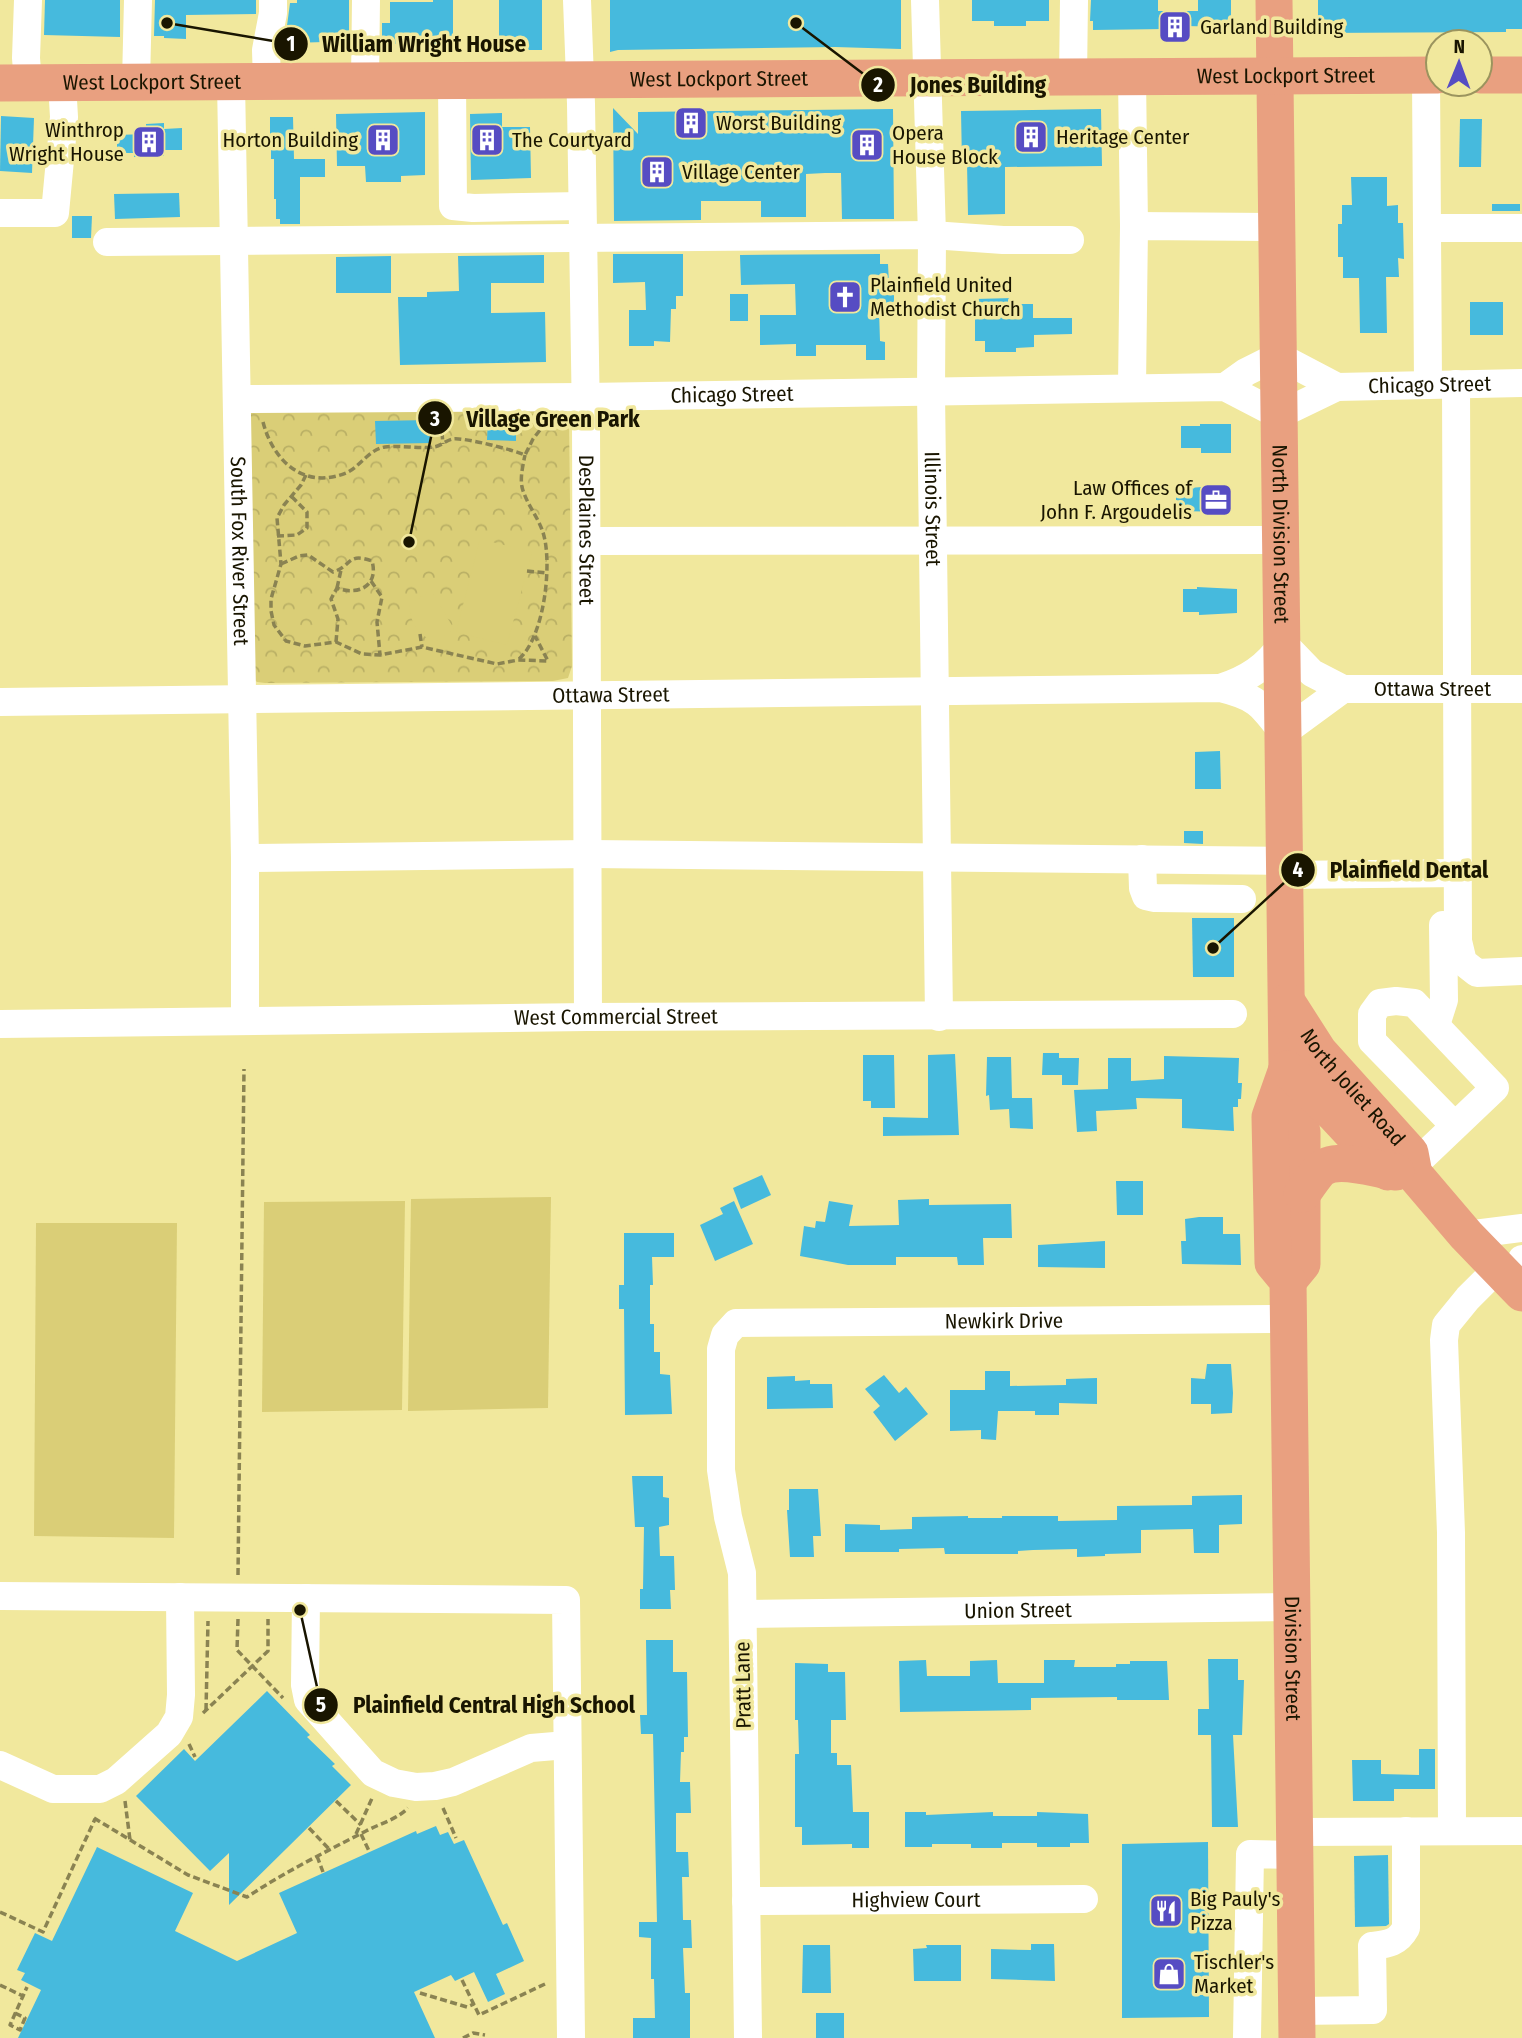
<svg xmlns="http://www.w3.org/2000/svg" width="1522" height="2038" font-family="'Fira Sans Condensed',sans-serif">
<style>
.park{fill:url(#park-crowns)}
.garden{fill:#dace77}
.building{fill:#46badd}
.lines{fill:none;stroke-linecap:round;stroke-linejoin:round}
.path{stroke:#8a8352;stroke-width:3.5;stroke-dasharray:7 3.5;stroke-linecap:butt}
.minor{stroke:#fff;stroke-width:28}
.major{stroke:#e9a080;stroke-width:37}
.labels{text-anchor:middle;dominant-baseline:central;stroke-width:7;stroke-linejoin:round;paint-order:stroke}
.poi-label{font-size:21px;fill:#191500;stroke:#f1e89d;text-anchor:start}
.street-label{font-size:21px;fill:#191500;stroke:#f1e89d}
.leader{fill:none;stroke:#191500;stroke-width:2.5}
.callout-dot{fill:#191500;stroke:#f1e89d;stroke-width:2.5}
.mark-label{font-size:21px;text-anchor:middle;font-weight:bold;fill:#fff}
.callout-label{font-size:23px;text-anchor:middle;font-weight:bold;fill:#191500;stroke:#f1e89d;stroke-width:7;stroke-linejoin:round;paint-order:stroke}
</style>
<defs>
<pattern id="park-crowns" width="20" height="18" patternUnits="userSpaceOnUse" patternTransform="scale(1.75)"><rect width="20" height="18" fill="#dace77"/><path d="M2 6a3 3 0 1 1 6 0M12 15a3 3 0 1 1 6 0" fill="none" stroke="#bab065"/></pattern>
</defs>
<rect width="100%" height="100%" fill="#f1e89d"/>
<polygon class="park" points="249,410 566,411 569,418 572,666 568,678 553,681 265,683 257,682 251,677"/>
<g class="garden">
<polygon points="480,539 532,552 507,645 456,632"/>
<path d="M431 590 454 629 435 642C417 634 411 624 409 605Z"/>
<polygon points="551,1197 548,1408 408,1411 411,1199"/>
<polygon points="405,1201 402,1410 262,1412 264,1202"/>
<polygon points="36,1223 177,1223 174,1538 34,1536"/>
</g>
<g class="building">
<polygon points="45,0 120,0 120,37 44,35"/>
<polygon points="155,0 256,0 256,14 186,15 186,39 164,38 164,36 154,36"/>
<polygon points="297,0 349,0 349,51 324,51 324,42 292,43 292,41 285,41 290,3 297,3"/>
<polygon points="433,0 453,0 453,43 390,44 390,41 382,42 382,23 390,23 390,2 433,2"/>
<rect x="499" y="0" width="43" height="50"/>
<polygon points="610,0 901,0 901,49 835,47 618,50 610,52"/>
<polygon points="972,0 1049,0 1049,21 1026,21 1026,26 994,26 994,21 972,21"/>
<polygon points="1091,0 1158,0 1158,11 1198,11 1198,0 1231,0 1231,27 1185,26 1185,43 1165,43 1165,29 1093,30 1093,21 1090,21"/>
<polygon points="1318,0 1522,0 1522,29 1506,29 1506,32 1318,33"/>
<polygon points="613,108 638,134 638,112 893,109 894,219 842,219 841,173 825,173 806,174 806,217 761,217 761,201 701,201 701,220 614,221"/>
<polygon points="1101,109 1102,166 1005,167 1005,214 968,215 967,163 962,163 961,111"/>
<polygon points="425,112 425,175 401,176 401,182 366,182 365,166 337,166 336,114"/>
<polygon points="502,113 502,127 530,127 531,178 471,180 470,114"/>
<polygon points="1,116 34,118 32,173 0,171"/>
<polygon points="270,117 293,117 294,159 325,159 325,177 300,177 300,224 280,224 280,219 276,219 276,199 274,199 274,159 271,159 271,143 270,143"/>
<polygon points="1460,119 1482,119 1481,167 1459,167"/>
<polygon points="164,123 164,129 182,128 182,150 164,150 164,156 134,157 134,153 117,153 117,135 146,134 146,124"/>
<polygon points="1351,177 1387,177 1387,206 1398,205 1398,223 1403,223 1404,259 1398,258 1399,277 1386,277 1387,333 1360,333 1359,278 1343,278 1343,257 1338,257 1338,224 1342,224 1342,205 1352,205"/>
<polygon points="179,193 180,217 115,219 114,194"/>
<rect x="1492" y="204" width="28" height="7"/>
<polygon points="72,216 92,216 91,238 72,238"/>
<polygon points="613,254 683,254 683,296 676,296 676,309 671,309 670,342 654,341 654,346 629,346 629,310 646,310 645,282 613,283"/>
<polygon points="880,254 880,264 888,264 889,284 894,284 894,310 879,310 880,341 885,342 885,360 866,360 866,345 816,345 816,356 796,356 796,344 760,345 760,315 796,315 795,284 741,285 740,255"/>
<polygon points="544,255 544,283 491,283 491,313 545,312 546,362 400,365 398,297 427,297 427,292 459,291 458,256"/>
<polygon points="391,256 391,293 336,293 336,257"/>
<rect x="730" y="294" width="18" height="27"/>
<polygon points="1013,298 1013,304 1033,304 1033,318 1072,318 1072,334 1034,335 1034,347 1016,348 1016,352 985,352 985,341 975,341 975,299"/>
<rect x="1470" y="302" width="33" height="33"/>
<polygon points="488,418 516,419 516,441 487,440"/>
<polygon points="430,420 431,443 376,444 375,421"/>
<polygon points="1200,424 1231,424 1231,453 1201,453 1201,448 1181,448 1181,426 1200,426"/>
<polygon points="1202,487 1231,487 1231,512 1176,511 1176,489"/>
<polygon points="1197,587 1237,589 1237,613 1199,615 1199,612 1183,612 1183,589 1197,589"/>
<polygon points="1220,751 1221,789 1195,789 1195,752"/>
<polygon points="1184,831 1203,831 1203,844 1184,843"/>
<polygon points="1192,918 1234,918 1234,977 1193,977"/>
<polygon points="1043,1053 1059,1053 1059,1058 1079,1058 1078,1085 1062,1085 1062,1075 1042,1075"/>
<polygon points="955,1054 959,1135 883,1136 883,1117 928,1118 928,1055"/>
<polygon points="863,1055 894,1055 895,1108 871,1108 871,1101 863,1101"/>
<polygon points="1164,1056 1239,1058 1238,1083 1242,1083 1241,1099 1238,1099 1238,1107 1233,1107 1234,1131 1182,1128 1182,1099 1136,1098 1137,1109 1096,1111 1097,1131 1077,1132 1074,1090 1108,1089 1108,1058 1131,1058 1131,1081 1164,1079"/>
<polygon points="987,1057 1011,1057 1012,1098 1032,1098 1033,1129 1010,1128 1009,1109 990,1110 989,1095 986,1096"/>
<polygon points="762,1175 771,1195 741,1209 733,1188"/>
<polygon points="1116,1181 1143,1181 1143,1215 1117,1215"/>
<polygon points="929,1199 929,1205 1011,1204 1012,1238 983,1238 984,1265 958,1265 957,1257 896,1257 896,1265 848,1265 800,1256 804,1226 815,1228 816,1221 825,1222 829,1201 853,1205 849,1226 899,1225 898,1200"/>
<polygon points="734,1201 753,1244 715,1261 700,1225 723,1214 720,1208"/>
<polygon points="1199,1217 1223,1217 1223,1234 1240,1234 1241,1265 1182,1264 1181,1241 1186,1241 1185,1219"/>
<polygon points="624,1233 674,1233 674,1257 652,1257 653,1285 650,1285 650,1324 654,1324 654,1352 660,1352 660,1374 670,1375 672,1414 625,1415 624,1309 619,1309 619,1285 624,1285"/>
<polygon points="1105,1241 1105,1268 1038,1267 1038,1245"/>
<polygon points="1207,1364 1231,1364 1233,1393 1232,1413 1211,1414 1211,1404 1191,1404 1191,1378 1205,1379"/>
<polygon points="985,1371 1010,1371 1010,1386 1066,1385 1066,1379 1097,1378 1097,1404 1059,1403 1059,1415 1035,1415 1035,1411 998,1411 996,1440 981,1439 981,1430 950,1431 950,1390 985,1390"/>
<polygon points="884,1375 899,1393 906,1387 928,1414 895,1441 873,1412 880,1406 865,1389"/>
<polygon points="795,1376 795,1381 810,1380 810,1384 832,1384 833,1408 767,1409 767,1377"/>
<polygon points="632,1476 663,1476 663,1497 669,1498 669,1525 659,1527 660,1556 674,1556 675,1590 670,1590 671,1609 640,1609 640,1589 643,1589 644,1527 635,1527"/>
<polygon points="789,1489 818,1489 821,1536 813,1536 814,1557 790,1557 787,1510 789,1510"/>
<polygon points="1242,1495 1242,1524 1219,1525 1219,1553 1194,1553 1193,1529 1141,1530 1141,1553 1105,1554 1105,1556 1077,1557 1077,1549 1033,1550 1018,1551 1018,1554 945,1554 944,1548 899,1549 899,1552 845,1552 845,1524 880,1525 880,1530 912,1529 912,1517 968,1516 968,1518 1002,1518 1002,1516 1058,1516 1058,1521 1117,1520 1117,1506 1192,1505 1192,1496"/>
<polygon points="646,1640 673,1640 673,1672 687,1672 688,1737 684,1737 684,1752 681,1752 680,1782 690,1782 691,1813 676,1813 676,1852 688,1852 689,1877 682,1877 683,1920 691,1920 692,1948 683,1948 685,1993 690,1993 690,2038 633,2038 633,2018 655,2018 654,1979 651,1979 651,1938 639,1937 639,1922 657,1922 653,1734 641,1734 640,1715 647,1715"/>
<polygon points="1208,1659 1238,1659 1238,1680 1244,1680 1242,1735 1233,1735 1238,1827 1212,1827 1211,1735 1198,1735 1198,1709 1209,1709"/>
<polygon points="926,1660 927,1676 970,1676 970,1661 997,1660 998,1683 1044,1683 1044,1660 1075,1660 1074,1667 1116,1667 1116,1664 1130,1664 1130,1661 1167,1661 1169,1700 1117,1700 1117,1697 1031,1698 1031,1710 900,1712 899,1661"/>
<polygon points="795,1663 828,1664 828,1672 845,1672 846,1720 831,1720 831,1753 837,1753 837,1765 851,1765 853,1812 869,1812 869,1848 852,1848 852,1844 802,1845 802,1827 795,1827 795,1754 799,1754 798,1720 795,1720"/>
<polygon points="267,1691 310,1735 307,1737 335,1764 332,1766 351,1785 229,1905 229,1853 210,1871 136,1796 184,1749 195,1761"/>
<polygon points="1419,1749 1435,1749 1435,1789 1394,1789 1394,1801 1353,1801 1352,1760 1381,1760 1381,1774 1419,1775"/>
<polygon points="905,1812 926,1812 926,1815 993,1812 993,1816 1037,1816 1037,1812 1088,1814 1089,1843 1070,1843 1070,1847 1037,1847 1037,1843 1002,1843 1002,1848 971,1848 971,1844 932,1844 932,1847 905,1847"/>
<polygon points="436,1826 440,1835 448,1832 454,1844 464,1840 503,1925 507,1923 524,1961 496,1974 505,1994 488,2002 474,1972 455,1981 451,1975 414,1992 435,2038 18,2038 41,1990 21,1980 25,1973 17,1970 35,1933 52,1941 97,1847 193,1893 175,1931 237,1961 297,1933 279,1893 416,1831 417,1834"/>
<polygon points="1208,1842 1209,2017 1122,2018 1122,1844"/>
<polygon points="1388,1855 1389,1924 1386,1926 1355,1927 1354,1856"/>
<polygon points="1031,1944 1054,1944 1055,1981 991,1979 991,1949 1031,1950"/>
<polygon points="803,1945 830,1945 831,1993 802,1993"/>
<polygon points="926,1945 961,1945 961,1981 914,1981 913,1949 927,1948"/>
<rect x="816" y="2013" width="28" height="25"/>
</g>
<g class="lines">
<g class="path">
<path d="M263 422C273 461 304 490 346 473 360 467 369 449 385 447 401 445 417 449 433 447 440 447 446 440 453 439 463 437 514 450 525 455L533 439 547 421"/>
<polyline points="441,422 443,444"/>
<polyline points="306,475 301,485 284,505 277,518 281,564 271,599 271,611 274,625 286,641 305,646 336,642 362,654 380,655 422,647 497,664 518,660 548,661 535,636"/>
<polyline points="277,536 297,535 307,528 307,512 291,496"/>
<path d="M281 564 299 556 308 555 333 572C352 566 347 552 372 561 379 586 358 596 337 588L331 599 338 619 336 642"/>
<polyline points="527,571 546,573"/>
<polyline points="371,581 382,597 377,622 380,655"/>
<polyline points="337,588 341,570"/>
<polyline points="420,634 422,647"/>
<path d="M519 659C544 637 552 567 544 536 540 519 526 504 522 487 520 477 523 465 525 455"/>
<polyline points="238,1575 244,1069"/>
<polyline points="238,1619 237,1650 283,1698"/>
<polyline points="206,1710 208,1621"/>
<polyline points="203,1713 268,1651 268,1619"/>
<polyline points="189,1744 195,1757"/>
<polyline points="125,1801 130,1840"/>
<polyline points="336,1801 361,1825"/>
<polyline points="443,1808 456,1838"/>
<path d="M94 1818 188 1875 247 1897C285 1872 325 1852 366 1831 381 1823 396 1820 408 1808"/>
<polyline points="309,1828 330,1850"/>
<polyline points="356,1834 373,1796"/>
<polyline points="361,1834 369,1851"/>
<polyline points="317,1856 323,1872"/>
<polyline points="0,1912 43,1932 95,1819"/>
<polyline points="462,1980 479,2015 545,1984"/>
<polyline points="0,1985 23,1996 27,1987"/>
<polyline points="420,1993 467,2007 474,2004"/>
<polyline points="15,2013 25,2018 20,2030 10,2025 23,1996"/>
<polyline points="463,2038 473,2033 485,2035"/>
</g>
<g class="minor">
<polyline points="28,0 26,58 28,83"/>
<path id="s1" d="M577 0 581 104 586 421 588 1017"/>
<path id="s2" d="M925 0 932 235 931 392 939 1017"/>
<polyline points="1426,76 1428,385"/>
<polyline points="1132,77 1134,226"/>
<polyline points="1073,78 1074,0"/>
<polyline points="365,81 366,0"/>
<polyline points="452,81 453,206 473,208 582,206"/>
<polyline points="136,82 138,0"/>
<path id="s3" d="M231 82 245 858V1021"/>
<polyline points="267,82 266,50 273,13 273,0"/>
<polyline points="0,213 55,213 64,117 62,83"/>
<polyline points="1427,228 1522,228"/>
<polyline points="107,242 932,235 1003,240 1070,240"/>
<polyline points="1456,384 1458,941 1463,962 1477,973 1522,971"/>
<polyline points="1132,387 1134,226 1276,227"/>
<polyline points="1225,387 1246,372 1278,356 1337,387"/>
<path id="s4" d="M237 399 585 397 1225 387 1279 415 1337 387 1522 383"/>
<polyline points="587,541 1281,540"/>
<path id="s5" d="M1220 688C1248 679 1266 667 1283 643L1312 673 1343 689H1522"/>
<path id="s6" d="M0 702 1220 688C1257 697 1261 704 1283 733L1343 689"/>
<polyline points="245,858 589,854 1286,861"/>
<polyline points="1142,859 1143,888 1146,896 1155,898 1242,899"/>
<polyline points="1286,875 1459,873"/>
<path id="s7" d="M0 1024 588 1017 1233 1014"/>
<polyline points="1436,1025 1444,1000 1443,925"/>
<polyline points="1413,1166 1495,1088 1414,1003 1396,1001 1380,1003 1372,1014 1372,1041 1455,1126"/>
<polyline points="1466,1235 1522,1228"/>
<polyline points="1517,1288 1522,1259"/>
<polyline points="0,1596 566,1600 571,2038"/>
<polyline points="306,1598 305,1685 308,1700 373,1773 394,1783 416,1787 435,1786 453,1782 531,1748 567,1745"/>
<path id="s8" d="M743 1614 1292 1607"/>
<polyline points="0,1765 53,1789 100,1789 116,1781 169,1734 179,1717 181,1695 180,1597"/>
<polyline points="1452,1831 1451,1533 1444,1340 1446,1325 1468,1298 1498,1268"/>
<polyline points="1296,1832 1522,1831"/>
<path id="s9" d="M746 1901 1084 1899"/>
<path d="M1297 2011 1373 2010 1372 1946C1388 1944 1398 1943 1406 1928V1831"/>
<path id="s10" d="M748 2038 742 1573 728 1517 721 1470V1349L725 1335 736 1323 1289 1319"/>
<polyline points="1247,2038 1250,1854 1296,1855"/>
</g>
<g class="major">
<path id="s11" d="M1274 0 1287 1069 1302 1132V1264L1288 1281"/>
<polyline points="1480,75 1522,75"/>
<path id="s12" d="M0 83 1438 75"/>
<path id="s13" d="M1287 1002 1319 1052 1410 1153 1414 1174 1466 1235 1522 1293"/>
<path id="s14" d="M1287 1069 1270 1117 1273 1263 1288 1281 1297 2038"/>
<polyline points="1287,1069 1335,1115 1388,1172"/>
<path d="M1302 1194C1307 1187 1313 1178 1319 1171 1336 1154 1375 1170 1396 1172"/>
</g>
</g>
<defs>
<symbol id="building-square" viewBox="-11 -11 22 22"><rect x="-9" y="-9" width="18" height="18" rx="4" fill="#564cc3" stroke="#f1e89d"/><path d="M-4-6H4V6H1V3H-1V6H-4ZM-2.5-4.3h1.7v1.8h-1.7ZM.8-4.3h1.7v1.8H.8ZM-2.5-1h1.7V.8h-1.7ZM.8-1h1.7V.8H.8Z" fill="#fff"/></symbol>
<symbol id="church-square" viewBox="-11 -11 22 22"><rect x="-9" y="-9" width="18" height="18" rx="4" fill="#564cc3" stroke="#f1e89d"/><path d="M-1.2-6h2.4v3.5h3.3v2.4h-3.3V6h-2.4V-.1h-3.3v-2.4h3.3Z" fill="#fff"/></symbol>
<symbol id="office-square" viewBox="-11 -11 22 22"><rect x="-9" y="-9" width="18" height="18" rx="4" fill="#564cc3" stroke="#f1e89d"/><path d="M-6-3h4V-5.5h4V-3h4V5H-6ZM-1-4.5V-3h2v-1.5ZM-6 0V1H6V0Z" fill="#fff"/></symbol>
<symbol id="restaurant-square" viewBox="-11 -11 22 22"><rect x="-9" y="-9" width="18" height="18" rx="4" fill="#564cc3" stroke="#f1e89d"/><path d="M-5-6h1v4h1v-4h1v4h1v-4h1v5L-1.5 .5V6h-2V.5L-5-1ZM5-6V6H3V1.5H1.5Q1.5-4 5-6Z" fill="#fff"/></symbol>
<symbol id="shop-square" viewBox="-11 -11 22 22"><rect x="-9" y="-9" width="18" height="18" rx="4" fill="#564cc3" stroke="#f1e89d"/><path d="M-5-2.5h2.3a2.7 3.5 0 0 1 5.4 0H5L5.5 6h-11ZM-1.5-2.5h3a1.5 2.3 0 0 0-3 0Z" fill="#fff"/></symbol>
</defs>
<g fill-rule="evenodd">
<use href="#building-square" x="1156" y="8" width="38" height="38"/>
<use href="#building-square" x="672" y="104" width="38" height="38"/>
<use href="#building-square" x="1012" y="118" width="38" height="38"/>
<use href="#building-square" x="364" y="121" width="38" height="38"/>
<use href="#building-square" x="468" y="121" width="38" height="38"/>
<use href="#building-square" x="130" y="123" width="38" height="38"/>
<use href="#building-square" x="848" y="126" width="38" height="38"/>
<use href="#building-square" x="638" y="153" width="38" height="38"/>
<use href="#church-square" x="826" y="278" width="38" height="38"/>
<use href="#office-square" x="1197" y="481" width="38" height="38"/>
<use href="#restaurant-square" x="1147" y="1892" width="38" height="38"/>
<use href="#shop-square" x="1150" y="1955" width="38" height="38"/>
</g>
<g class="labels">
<g class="poi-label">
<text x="1200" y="27">Garland Building</text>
<text x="716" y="123">Worst Building</text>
<text x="124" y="130" text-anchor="end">Winthrop<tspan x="124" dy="24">Wright House</tspan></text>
<text x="892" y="133">Opera<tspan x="892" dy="24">House Block</tspan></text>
<text x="1056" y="137">Heritage Center</text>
<text x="358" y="140" text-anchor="end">Horton Building</text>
<text x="512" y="140">The Courtyard</text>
<text x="682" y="172">Village Center</text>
<text x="870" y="285">Plainfield United<tspan x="870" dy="24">Methodist Church</tspan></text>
<text x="1192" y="488" text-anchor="end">Law Offices of<tspan x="1192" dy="24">John F. Argoudelis</tspan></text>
<text x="1190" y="1899">Big Pauly's<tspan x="1190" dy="24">Pizza</tspan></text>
<text x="1194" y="1962">Tischler's<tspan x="1194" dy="24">Market</tspan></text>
</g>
<g class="street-label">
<text stroke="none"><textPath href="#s12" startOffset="1286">West Lockport Street</textPath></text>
<text stroke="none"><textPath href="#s12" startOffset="719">West Lockport Street</textPath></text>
<text stroke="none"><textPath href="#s12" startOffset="152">West Lockport Street</textPath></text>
<text stroke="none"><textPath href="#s4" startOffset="1206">Chicago Street</textPath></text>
<text stroke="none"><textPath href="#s4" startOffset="495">Chicago Street</textPath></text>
<text stroke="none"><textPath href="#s2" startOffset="509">Illinois Street</textPath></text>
<text stroke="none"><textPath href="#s1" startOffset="530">DesPlaines Street</textPath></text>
<text stroke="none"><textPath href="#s11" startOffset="534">North Division Street</textPath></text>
<text stroke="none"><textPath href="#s3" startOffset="469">South Fox River Street</textPath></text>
<text stroke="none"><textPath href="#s5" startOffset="245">Ottawa Street</textPath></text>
<text stroke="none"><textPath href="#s6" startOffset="611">Ottawa Street</textPath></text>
<text stroke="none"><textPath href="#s7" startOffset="616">West Commercial Street</textPath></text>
<text stroke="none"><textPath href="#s13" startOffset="108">North Joliet Road</textPath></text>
<text stroke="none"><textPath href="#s10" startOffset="990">Newkirk Drive</textPath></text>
<text stroke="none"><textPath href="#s8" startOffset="275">Union Street</textPath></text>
<text stroke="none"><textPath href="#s14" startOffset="598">Division Street</textPath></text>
<text transform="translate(743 1685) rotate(-91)">Pratt Lane</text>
<text stroke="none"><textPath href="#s9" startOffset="170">Highview Court</textPath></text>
</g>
</g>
<path class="leader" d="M167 23L291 44M796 23L878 85M409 542L435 418M1213 948L1298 870M300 1610L321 1705"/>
<g class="callout-dot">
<circle cx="167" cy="23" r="7"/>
<circle cx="796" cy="23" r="7"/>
<circle cx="409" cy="542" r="7"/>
<circle cx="1213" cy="948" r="7"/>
<circle cx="300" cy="1610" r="7"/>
<circle cx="291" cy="44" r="18"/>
<circle cx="878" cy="85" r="18"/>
<circle cx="435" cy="418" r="18"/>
<circle cx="1298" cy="870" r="18"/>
<circle cx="321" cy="1705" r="18"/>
</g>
<g class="mark-label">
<text x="291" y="51">1</text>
<text x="878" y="92">2</text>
<text x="435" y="426">3</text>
<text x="1298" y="877">4</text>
<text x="321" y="1712">5</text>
</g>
<g class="callout-label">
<text x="424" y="52">William Wright House</text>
<text x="978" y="93">Jones Building</text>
<text x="553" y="427">Village Green Park</text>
<text x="1409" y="878">Plainfield Dental</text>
<text x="494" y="1713">Plainfield Central High School</text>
</g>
<g transform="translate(1459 63) rotate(1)"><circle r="33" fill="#f1e89d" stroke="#9b945e" stroke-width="2"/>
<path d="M0-5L12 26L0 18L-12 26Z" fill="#564cc3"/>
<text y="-10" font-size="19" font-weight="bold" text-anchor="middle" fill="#191500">N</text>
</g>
</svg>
